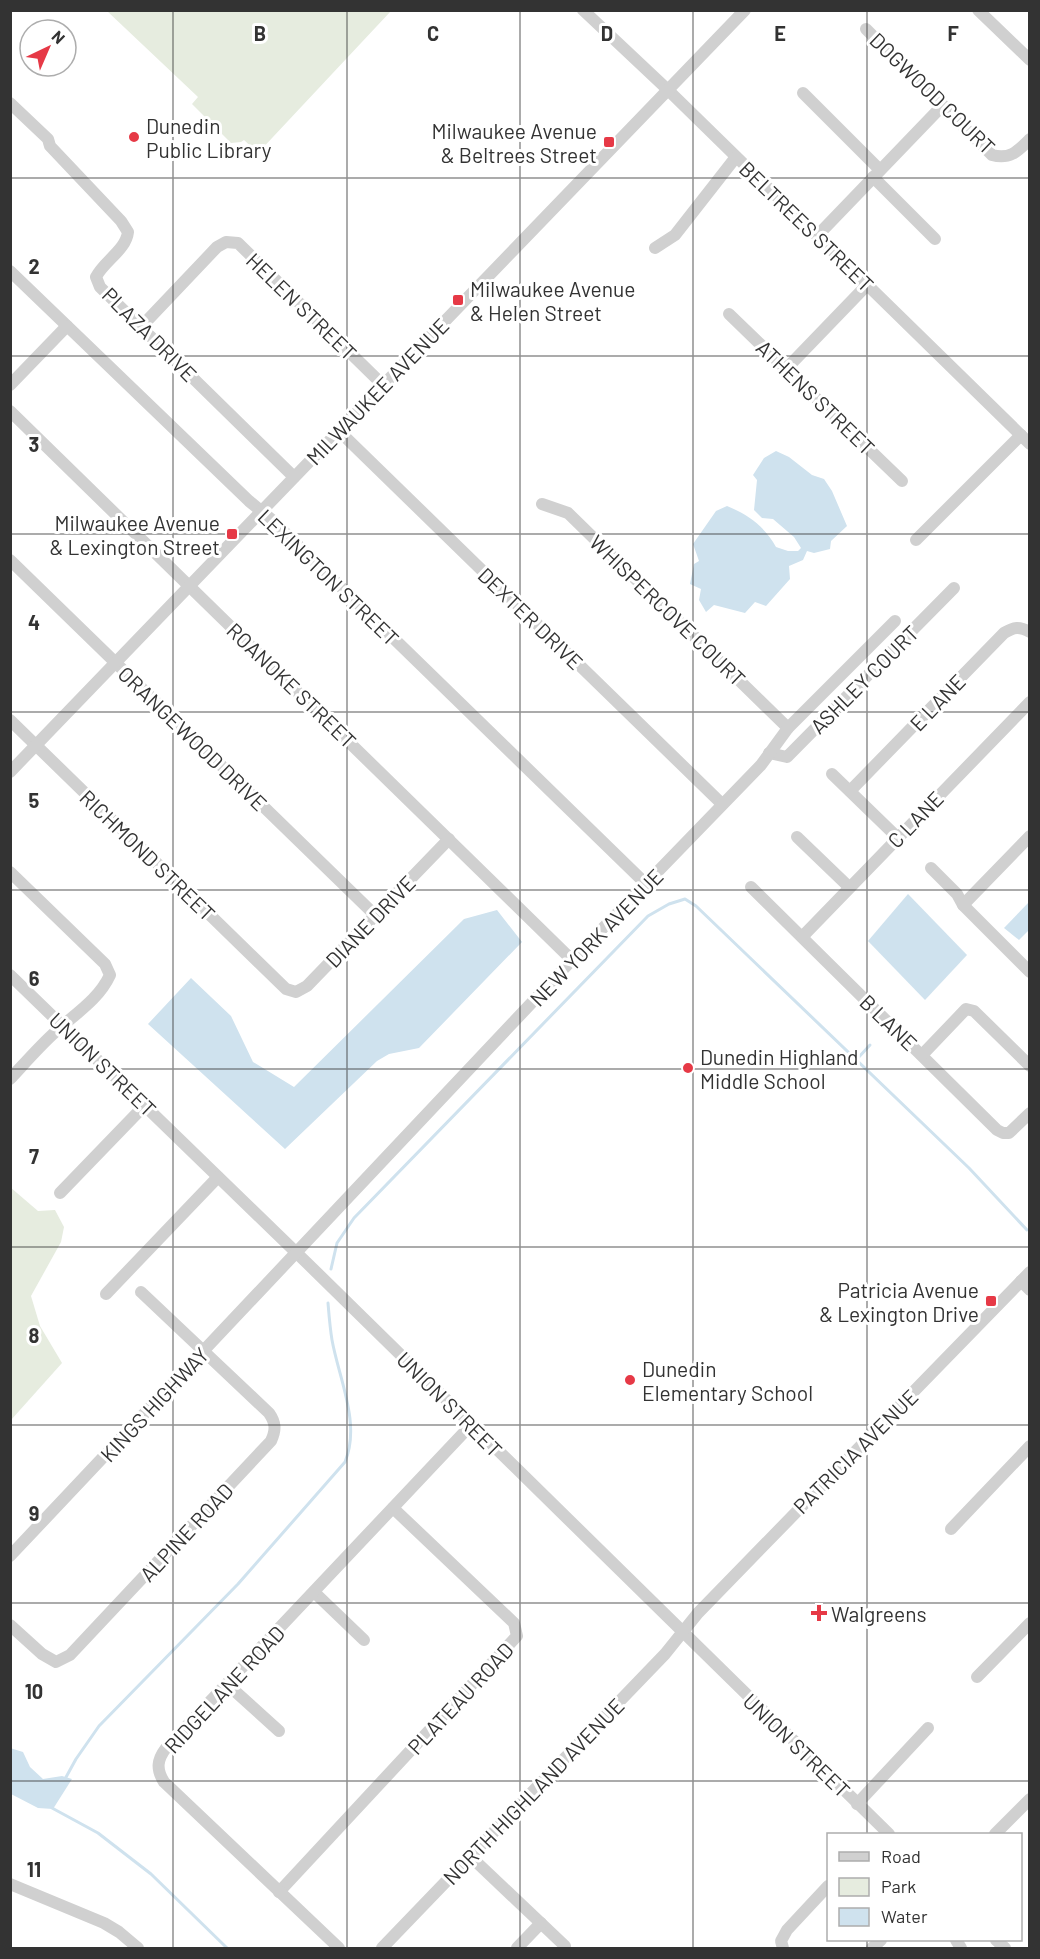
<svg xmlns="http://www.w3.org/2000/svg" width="1040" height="1959" font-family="Barlow,sans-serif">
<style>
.green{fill:#e6ecdf}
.water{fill:#cfe2ee}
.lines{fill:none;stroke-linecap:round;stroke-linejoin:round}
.stream{stroke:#cfe2ee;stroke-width:3}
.minor{stroke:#d0d0d0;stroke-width:12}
.grid{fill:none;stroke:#333;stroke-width:1.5;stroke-opacity:0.55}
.poi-dot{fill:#e63946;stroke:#fff;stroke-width:2}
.labels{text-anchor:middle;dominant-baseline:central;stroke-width:6;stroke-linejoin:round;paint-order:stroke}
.street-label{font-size:21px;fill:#333;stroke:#fff}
.poi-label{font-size:21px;fill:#333;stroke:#fff;text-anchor:start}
.grid-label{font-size:20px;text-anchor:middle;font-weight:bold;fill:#333;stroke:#fff;stroke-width:6;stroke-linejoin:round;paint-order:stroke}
</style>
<rect width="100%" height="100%" fill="#fff"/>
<g class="green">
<polygon points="107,11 391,11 258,153 244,140 241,142 231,143 192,104 198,97"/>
<polygon points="10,1187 38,1211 55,1210 64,1227 61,1242 31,1296 40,1326 62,1363 11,1420"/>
</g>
<g class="water">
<path d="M776 451 789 457 812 475 824 479 832 491 847 526 831 541 830 549 814 553 807 551 803 560 789 566 790 579 766 606 755 602 745 613 714 605 706 612 699 600 701 589 690 584 694 564 699 561 693 544 716 511 727 506C749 515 765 527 776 547L788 551H798L801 548 794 537 773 519 762 518 754 510 757 480 753 475 764 458Z"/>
<polygon points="908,894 967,955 925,1000 868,941"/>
<polygon points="1029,902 1029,930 1019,940 1004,928"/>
<polygon points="497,910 522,942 419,1048 389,1054 377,1061 285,1149 148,1024 191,978 231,1016 253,1062 294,1087 464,919"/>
<polygon points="10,1748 23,1752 30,1767 43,1779 62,1776 72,1779 53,1809 38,1808 11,1794"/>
</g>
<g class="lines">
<g class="stream">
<polyline points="857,1059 870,1045"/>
<polyline points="331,1269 337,1243 354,1218 648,916 669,904 685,899 696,906 969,1168 1027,1230"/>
<path d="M65 1779 76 1759 99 1726 238 1584 345 1462C361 1424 339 1379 332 1340 330 1328 329 1315 328 1303"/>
<polyline points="52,1808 98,1833 151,1874 227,1948"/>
</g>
<g class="minor">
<polyline points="583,10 668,90 1030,444"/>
<polyline points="978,10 1030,60"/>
<path d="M866 29 992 155C1010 160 1018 151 1030 139"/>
<polyline points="803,93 880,170"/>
<path d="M10 103 48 139 50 146 121 221 128 232C126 250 104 261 96 277L100 287 294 477"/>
<polyline points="873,177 935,239"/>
<polyline points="817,236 943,105"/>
<polyline points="655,248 675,235 736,157"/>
<polyline points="10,271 249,501 272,520 646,884"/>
<polyline points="729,314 902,481"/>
<polyline points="141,327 217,247 226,242 238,243 383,385"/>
<polyline points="786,369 867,285"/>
<polyline points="10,385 67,326"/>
<polyline points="10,411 572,960"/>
<polyline points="339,431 722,804"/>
<polyline points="542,504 568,513 788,728"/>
<polyline points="916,540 1021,435"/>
<polyline points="10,560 376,916"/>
<polyline points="10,720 286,989 296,992 307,986 449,839"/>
<polyline points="769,753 787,757 954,588"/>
<polyline points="10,772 745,10"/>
<polyline points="832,774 897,837"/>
<path d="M850 791 1004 633C1014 627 1019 626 1030 632"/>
<polyline points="797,837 849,887"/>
<polyline points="931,868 957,894 963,905 1030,972"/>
<path d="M10 872 105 964 110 975C98 1001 73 1015 52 1035 38 1048 24 1064 10 1079"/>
<polyline points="751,887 997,1130 1003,1133 1009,1133 1030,1113"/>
<polyline points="963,905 1030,836"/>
<polyline points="802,937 1030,702"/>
<polyline points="10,975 307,1263 889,1834"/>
<polyline points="922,1055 966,1009 974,1011 1030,1066"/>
<polyline points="60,1193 145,1105"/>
<polyline points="1021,1281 1030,1290"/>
<polyline points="106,1294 218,1177"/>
<polyline points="951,1529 1030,1446"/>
<polyline points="10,1556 572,960 761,765 788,728 895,621"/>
<polyline points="314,1592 364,1640"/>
<path d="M10 1625 42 1654 56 1662 70 1655 271 1441C276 1430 276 1423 269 1413L141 1292"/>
<polyline points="977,1677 1030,1623"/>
<polyline points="227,1684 279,1731"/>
<polyline points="857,1804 928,1728"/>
<polyline points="995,1834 1030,1799"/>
<polyline points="470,1856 565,1946"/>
<polyline points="10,1884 104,1923 119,1932 138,1948"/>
<polyline points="279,1892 517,1636 514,1623 393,1508"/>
<polyline points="956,1940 961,1948"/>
<polyline points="996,1940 1005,1948"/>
<path d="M339 1948 164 1782C156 1769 157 1760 166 1748L471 1425"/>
<polyline points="382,1948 665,1654 698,1613 1030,1272"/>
<polyline points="517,1948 541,1923"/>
<polyline points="783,1948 781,1941 787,1930 828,1886"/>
<polyline points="872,1948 881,1940"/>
</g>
</g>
<path class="grid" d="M173 10V1948M347 10V1948M520 10V1948M693 10V1948M867 10V1834M10 178H1030M10 356H1030M10 534H1030M10 712H1030M10 890H1030M10 1069H1030M10 1247H1030M10 1425H1030M10 1603H1030M10 1781H1030M867 1940V1948"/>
<g class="poi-dot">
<circle cx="134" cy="137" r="6"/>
<rect x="603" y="136" width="12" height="12" rx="3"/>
<rect x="452" y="294" width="12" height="12" rx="3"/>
<rect x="226" y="528" width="12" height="12" rx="3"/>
<circle cx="688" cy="1068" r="6"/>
<rect x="985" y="1295" width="12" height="12" rx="3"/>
<circle cx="630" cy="1380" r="6"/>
<path d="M816 1604h6v6h6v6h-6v6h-6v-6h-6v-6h6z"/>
</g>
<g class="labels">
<g class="street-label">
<text transform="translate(933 93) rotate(44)">DOGWOOD COURT</text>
<text transform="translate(807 226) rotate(44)">BELTREES STREET</text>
<text transform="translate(302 306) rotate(44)">HELEN STREET</text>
<text transform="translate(150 334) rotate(45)">PLAZA DRIVE</text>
<text transform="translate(377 391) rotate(-46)">MILWAUKEE AVENUE</text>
<text transform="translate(816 397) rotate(44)">ATHENS STREET</text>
<text transform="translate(329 577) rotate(44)">LEXINGTON STREET</text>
<text transform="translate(668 610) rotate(44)">WHISPERCOVE COURT</text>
<text transform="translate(531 618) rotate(44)">DEXTER DRIVE</text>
<text transform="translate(864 679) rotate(-45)">ASHLEY COURT</text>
<text transform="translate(292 685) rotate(44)">ROANOKE STREET</text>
<text transform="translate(937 702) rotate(-46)">E LANE</text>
<text transform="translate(193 738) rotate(44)">ORANGEWOOD DRIVE</text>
<text transform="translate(915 819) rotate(-46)">C LANE</text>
<text transform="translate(148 855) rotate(44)">RICHMOND STREET</text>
<text transform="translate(370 921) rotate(-46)">DIANE DRIVE</text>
<text transform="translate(596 937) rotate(-46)">NEW YORK AVENUE</text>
<text transform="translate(889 1022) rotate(44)">B LANE</text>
<text transform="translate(103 1064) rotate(44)">UNION STREET</text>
<text transform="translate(154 1404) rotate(-47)">KINGS HIGHWAY</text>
<text transform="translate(450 1404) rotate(45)">UNION STREET</text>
<text transform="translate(855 1451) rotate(-45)">PATRICIA AVENUE</text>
<text transform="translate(186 1532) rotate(-47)">ALPINE ROAD</text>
<text transform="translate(224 1689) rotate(-47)">RIDGELANE ROAD</text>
<text transform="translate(460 1698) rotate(-47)">PLATEAU ROAD</text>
<text transform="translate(797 1745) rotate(44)">UNION STREET</text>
<text transform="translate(533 1791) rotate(-46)">NORTH HIGHLAND AVENUE</text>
</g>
<g class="poi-label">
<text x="146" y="125">Dunedin<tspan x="146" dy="24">Public Library</tspan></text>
<text x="597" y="130" text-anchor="end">Milwaukee Avenue<tspan x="597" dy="24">&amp; Beltrees Street</tspan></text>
<text x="470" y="288">Milwaukee Avenue<tspan x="470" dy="24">&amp; Helen Street</tspan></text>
<text x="220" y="522" text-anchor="end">Milwaukee Avenue<tspan x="220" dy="24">&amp; Lexington Street</tspan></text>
<text x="700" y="1056">Dunedin Highland<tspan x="700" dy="24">Middle School</tspan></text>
<text x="979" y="1289" text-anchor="end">Patricia Avenue<tspan x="979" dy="24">&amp; Lexington Drive</tspan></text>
<text x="642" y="1368">Dunedin<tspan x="642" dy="24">Elementary School</tspan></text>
<text x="831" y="1613">Walgreens</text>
</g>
</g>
<g class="grid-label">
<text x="260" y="41">B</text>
<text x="433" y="41">C</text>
<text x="607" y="41">D</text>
<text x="780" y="41">E</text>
<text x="953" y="41">F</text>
<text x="34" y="274">2</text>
<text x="34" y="452">3</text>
<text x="34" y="630">4</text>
<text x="34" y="808">5</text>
<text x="34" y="986">6</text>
<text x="34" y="1164">7</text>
<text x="34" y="1343">8</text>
<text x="34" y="1521">9</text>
<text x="34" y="1699">10</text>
<text x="34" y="1877">11</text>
</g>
<rect width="1040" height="1959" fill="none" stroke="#333333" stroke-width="24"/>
<rect x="827" y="1833" width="195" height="108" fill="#ffffff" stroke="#adadad" stroke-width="1.5"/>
<rect x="839" y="1852" width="30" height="9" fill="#d0d0d0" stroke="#adadad" stroke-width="1.5"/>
<text x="881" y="1863" font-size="18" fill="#333333">Road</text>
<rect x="839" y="1878" width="30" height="18" fill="#e6ecdf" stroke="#adadad" stroke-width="1.5"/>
<text x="881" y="1893" font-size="18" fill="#333333">Park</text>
<rect x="839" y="1908" width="30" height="18" fill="#cfe2ee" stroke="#adadad" stroke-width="1.5"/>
<text x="881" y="1923" font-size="18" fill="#333333">Water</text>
<g transform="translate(48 48) rotate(44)"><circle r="28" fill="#ffffff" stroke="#adadad" stroke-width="1.5"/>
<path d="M0-4.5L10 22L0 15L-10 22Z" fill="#e63946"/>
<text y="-9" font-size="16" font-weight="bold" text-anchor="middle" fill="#333333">N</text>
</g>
</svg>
